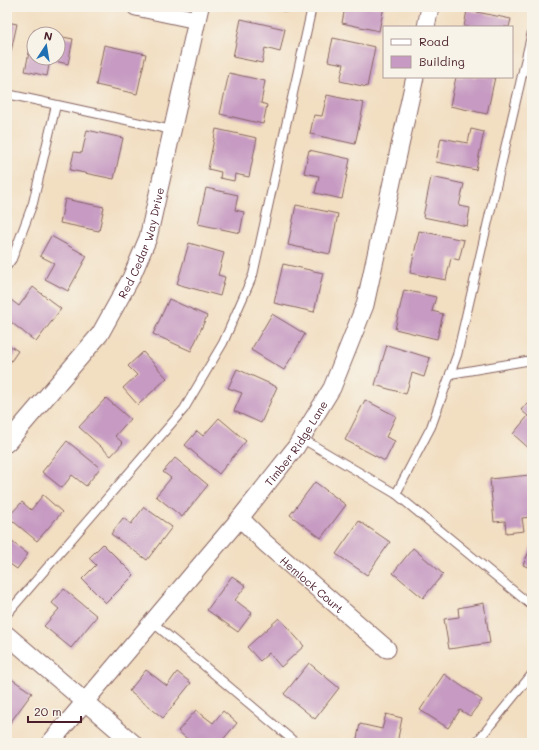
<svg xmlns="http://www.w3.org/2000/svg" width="539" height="750" font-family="Mali,sans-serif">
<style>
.building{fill:#c69ac2}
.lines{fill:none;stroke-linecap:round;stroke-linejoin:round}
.lane-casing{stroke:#856260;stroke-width:10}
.street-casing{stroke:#856260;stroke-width:19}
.lane{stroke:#fff;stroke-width:8}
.street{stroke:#fff;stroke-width:17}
.labels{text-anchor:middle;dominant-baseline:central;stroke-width:3.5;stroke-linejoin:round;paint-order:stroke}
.street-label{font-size:11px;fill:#4a1f2b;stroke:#f7f3e8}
</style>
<rect width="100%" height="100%" fill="#f7f3e8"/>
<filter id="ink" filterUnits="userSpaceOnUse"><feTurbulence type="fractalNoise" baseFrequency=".025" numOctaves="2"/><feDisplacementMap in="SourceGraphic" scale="8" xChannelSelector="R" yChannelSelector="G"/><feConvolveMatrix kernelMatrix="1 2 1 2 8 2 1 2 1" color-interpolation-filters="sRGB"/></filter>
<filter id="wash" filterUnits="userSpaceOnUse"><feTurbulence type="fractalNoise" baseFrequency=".012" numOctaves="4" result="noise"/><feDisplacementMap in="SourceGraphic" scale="16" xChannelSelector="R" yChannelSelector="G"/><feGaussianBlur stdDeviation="0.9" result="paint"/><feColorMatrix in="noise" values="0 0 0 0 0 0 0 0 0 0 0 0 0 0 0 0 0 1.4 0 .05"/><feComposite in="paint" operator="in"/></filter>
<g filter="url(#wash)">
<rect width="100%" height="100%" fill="#f2dec1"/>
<g id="blocks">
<g class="building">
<polygon points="268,7 288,7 287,12"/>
<polygon points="345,7 384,7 379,31 342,23"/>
<polygon points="467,10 511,19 509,27 464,27"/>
<polygon points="241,19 285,29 280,52 265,48 262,63 233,57"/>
<polygon points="7,22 17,24 8,65 7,65"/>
<polygon points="34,30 48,33 34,34 34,58 58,58 58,36 73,39 68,64 50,60 47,76 25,71"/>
<polygon points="333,38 375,47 367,87 340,81 344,64 328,61"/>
<polygon points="104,45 146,54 137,94 96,85"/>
<polygon points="229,73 265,81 261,103 267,105 263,124 220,114"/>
<polygon points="456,77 495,77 487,114 450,106"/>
<polygon points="327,95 364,103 355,144 310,134 314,115 322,116"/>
<polygon points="216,129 257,138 249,177 235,174 234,181 220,178 221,172 208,169"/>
<polygon points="471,129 484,132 476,170 436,162 441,138 468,143"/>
<polygon points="87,130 123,138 114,179 70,170 74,152 82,153"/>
<polygon points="309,150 350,159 342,199 315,193 319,176 304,173"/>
<polygon points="431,177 464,184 459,206 470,208 467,226 423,217"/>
<polygon points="206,188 238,195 235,210 244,212 240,233 198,224"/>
<polygon points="65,199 104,207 99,231 60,223"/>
<polygon points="296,205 338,214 330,254 288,245"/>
<polygon points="419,231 464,240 459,260 451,258 446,280 410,273"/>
<polygon points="51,236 87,256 68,291 45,279 54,263 40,256"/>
<polygon points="189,243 224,253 218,275 225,277 220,296 177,284"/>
<polygon points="283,264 323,273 314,312 274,303"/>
<polygon points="33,287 61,309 36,342 7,319 7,305 11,300 19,306"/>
<polygon points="404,290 436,297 432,311 443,314 437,339 395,329"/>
<polygon points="169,299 207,316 191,351 153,334"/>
<polygon points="272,314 305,334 284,370 251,350"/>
<polygon points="7,344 18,351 7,367"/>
<polygon points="387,345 430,358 424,377 412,373 406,394 375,385"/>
<polygon points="143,352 167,378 138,405 123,388 137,375 128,366"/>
<polygon points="237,369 277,387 261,423 234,411 242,393 228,388"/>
<polygon points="532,397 532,451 513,434 528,416 521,410"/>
<polygon points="106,398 130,419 115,436 123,443 111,456 79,427"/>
<polygon points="365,400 396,416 386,437 395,441 385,461 345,440"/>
<polygon points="219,418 246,441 219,474 185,445 197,431 203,436"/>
<polygon points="67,441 100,468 86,486 72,475 62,488 42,472"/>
<polygon points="175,458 208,485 182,517 156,496 171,478 163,472"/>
<polygon points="530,475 532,517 522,518 524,531 506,533 505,521 494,522 490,479"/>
<polygon points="315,482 346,505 321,538 290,515"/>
<polygon points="43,495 62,512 37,541 8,517 22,502 31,510"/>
<polygon points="144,507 172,527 147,560 111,534 123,518 131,524"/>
<polygon points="359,521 390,542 367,575 336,554"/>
<polygon points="7,538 28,554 17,569 7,562"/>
<polygon points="103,544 134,575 106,603 82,579 96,565 89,558"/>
<polygon points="532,545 532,569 523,565"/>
<polygon points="413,548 443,574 423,598 393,573"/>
<polygon points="232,576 246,586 235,600 252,613 238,632 207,610"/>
<polygon points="64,589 97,616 71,648 44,626 59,609 52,603"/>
<polygon points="484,603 490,643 449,649 444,619 459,617 458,608"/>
<polygon points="279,618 304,646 281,667 269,653 260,661 247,647"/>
<polygon points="309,663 339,688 315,719 284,694"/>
<polygon points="146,670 167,686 177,672 191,683 163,718 129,691"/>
<polygon points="444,674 482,700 470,716 460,710 448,728 420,710"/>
<polygon points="10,678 32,693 7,727 7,682"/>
<polygon points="196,710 213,723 223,711 237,723 220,743 192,743 178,731"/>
<polygon points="386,714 402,718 397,743 356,743 360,724 382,729"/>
</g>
</g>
</g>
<g filter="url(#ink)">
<use href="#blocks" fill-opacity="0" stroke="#856260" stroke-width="1"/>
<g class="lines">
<defs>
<g id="lane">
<polyline points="7,94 172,130"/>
<polyline points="7,266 12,259 33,203 56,105"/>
<polyline points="450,374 532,360"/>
<polyline points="301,438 396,494 532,606"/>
<polyline points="396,494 431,427 457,355 532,32"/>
<polyline points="7,614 184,409 223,343 253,275 312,7"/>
<polyline points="152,622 296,743"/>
<polyline points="476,743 532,674"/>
</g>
<g id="street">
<polyline points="136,7 197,20"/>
<polyline points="426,27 430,7"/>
<path id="s1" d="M7 443 100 334 131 278 148 238 200 7"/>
<path id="s2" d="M240 518 265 543 387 649"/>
<polyline points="7,635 133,743"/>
<path id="s3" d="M50 743 240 518 296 447 332 388 365 305 415 77"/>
</g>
</defs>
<use href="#lane" class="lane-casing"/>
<use href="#street" class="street-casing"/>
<use href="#lane" class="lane"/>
<use href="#street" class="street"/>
</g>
</g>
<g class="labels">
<g class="street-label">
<text stroke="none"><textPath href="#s1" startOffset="244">Red Cedar Way Drive</textPath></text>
<text stroke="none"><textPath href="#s3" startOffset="388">Timber Ridge Lane</textPath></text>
<text stroke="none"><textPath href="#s2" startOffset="98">Hemlock Court</textPath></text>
</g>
</g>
<rect width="539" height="750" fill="none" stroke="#f7f3e8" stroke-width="24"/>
<rect x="383" y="26" width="130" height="52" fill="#f7f3e8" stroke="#b29e9c"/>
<rect x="391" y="39" width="20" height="6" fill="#ffffff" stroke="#b29e9c"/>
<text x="419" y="46" font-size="12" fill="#4a1f2b">Road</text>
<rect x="391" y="56" width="20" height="12" fill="#c69ac2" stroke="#b29e9c"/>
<text x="419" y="66" font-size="12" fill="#4a1f2b">Building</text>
<g transform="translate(46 46) rotate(12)"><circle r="19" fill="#f7f3e8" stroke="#b29e9c"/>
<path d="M0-3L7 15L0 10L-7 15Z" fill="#1f6fb2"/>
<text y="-6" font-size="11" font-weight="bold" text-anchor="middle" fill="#4a1f2b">N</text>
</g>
<path d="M28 716v6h53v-6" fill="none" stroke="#4a1f2b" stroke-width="2"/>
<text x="34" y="716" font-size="12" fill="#4a1f2b" stroke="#f7f3e8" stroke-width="3" paint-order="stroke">20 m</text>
</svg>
